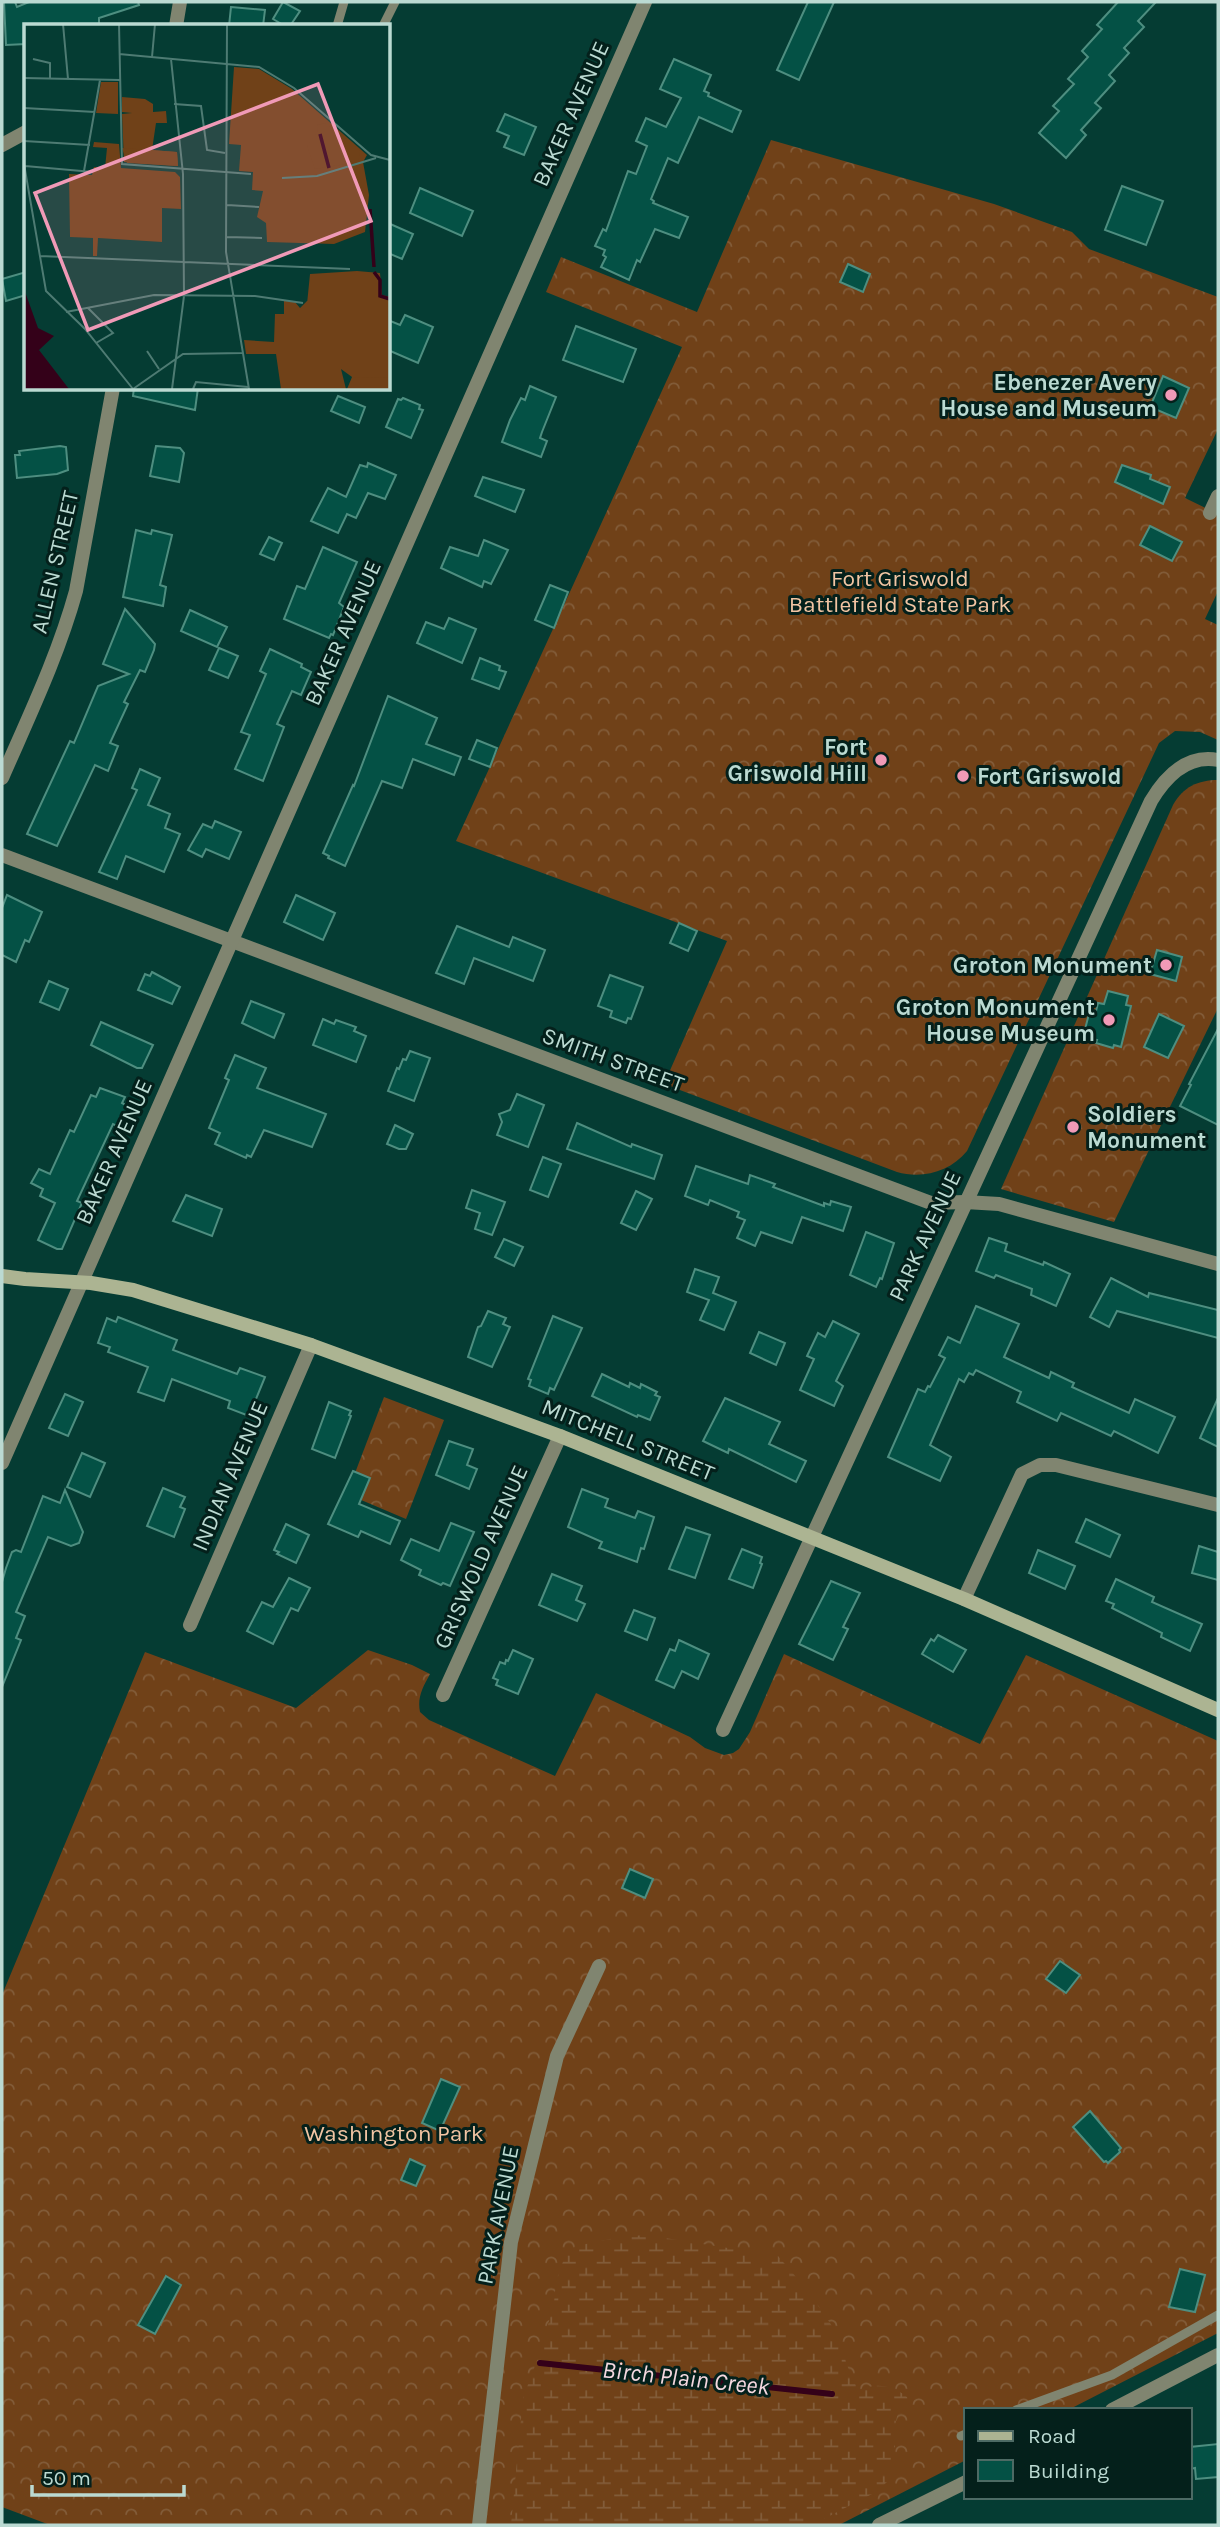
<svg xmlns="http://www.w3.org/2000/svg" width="1220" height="2527" font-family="Karla,sans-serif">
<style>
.forest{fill:url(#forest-crowns)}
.wetland{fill:url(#wetland-marsh)}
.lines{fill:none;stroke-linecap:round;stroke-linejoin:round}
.stream{stroke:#340119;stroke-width:6}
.building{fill:#045145;stroke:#4e8e80;stroke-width:2}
.service{stroke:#808570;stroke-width:9}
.minor{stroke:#808570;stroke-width:14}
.tertiary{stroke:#808570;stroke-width:14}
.secondary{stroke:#acb492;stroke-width:14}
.poi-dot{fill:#f09ab7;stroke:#04201b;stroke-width:2.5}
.labels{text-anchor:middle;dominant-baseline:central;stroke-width:6;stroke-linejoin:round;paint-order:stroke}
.street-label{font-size:23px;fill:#bbdad2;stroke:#04201b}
.poi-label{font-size:23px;font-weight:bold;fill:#bbdad2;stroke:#04201b;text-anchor:end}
.park-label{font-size:23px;fill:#f2c5a3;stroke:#04201b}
.water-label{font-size:24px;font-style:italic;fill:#f5d8e0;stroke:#04201b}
.inset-river{fill:none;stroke:#340119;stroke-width:3.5}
.inset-road{fill:none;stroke:#4e7b73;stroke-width:2}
.view{fill:#f09ab7;fill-opacity:0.15;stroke:#f09ab7;stroke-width:3.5}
.inset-edge{fill:none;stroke:#bbdad2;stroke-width:3.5}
</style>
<defs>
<pattern id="forest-crowns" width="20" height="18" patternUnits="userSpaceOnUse" patternTransform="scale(1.75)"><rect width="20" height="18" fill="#704118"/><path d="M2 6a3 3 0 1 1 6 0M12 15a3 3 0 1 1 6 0" fill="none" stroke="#825c39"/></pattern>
<pattern id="wetland-marsh" width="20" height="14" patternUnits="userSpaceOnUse" patternTransform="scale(1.75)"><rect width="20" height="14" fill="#704118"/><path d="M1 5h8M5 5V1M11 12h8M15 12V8" fill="none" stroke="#825c39"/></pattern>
</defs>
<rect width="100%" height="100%" fill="#053c33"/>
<g class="forest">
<path d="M771 140 994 204 1072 232 1089 249 1218 297V429L1185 498 1218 514V591L1205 619 1218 625V740L1200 732 1175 731 1159 743 967 1151C950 1172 922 1179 897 1172L664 1084 727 941 456 841 682 347 546 292 561 257 697 312Z"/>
<path d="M1218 780V1008L1114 1222 1001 1189 1173 805C1183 787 1198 780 1218 780Z"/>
<polygon points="384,1397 444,1420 406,1519 347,1494"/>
<path d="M368 1650 412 1665 430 1674C423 1687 417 1697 420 1712L429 1720 555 1776 596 1693 690 1737 705 1748 724 1755 733 1753 739 1749 750 1732 784 1654 980 1744 1026 1655 1218 1741V2333L1068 2410H966V2460L839 2525H50L2 2507V1995L145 1652 296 1708Z"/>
</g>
<path class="wetland" d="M646 2235 778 2256 808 2291 832 2326 843 2346 846 2363 857 2388 861 2390C876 2382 894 2386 907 2397L908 2402 898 2412 894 2431 896 2463 887 2482 876 2492 812 2525H511L523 2398 542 2347 554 2303 556 2281 564 2259 576 2246 620 2237Z"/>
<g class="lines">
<polyline class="stream" points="540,2363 832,2394"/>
</g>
<g class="building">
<polygon points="4,2 15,2 17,7 29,2 138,2 139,5 99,18 99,26 26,26 26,44 6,45"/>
<polygon points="283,2 300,11 290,26 285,26 273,19"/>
<polygon points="808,2 834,2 799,80 777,70"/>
<polygon points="1118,2 1156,2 1138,21 1144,27 1124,48 1129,53 1109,75 1115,81 1095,103 1101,108 1081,130 1086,135 1066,158 1039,133 1059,111 1053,106 1074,84 1068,79 1088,57 1082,51 1102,29 1097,25"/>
<polygon points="231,7 265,10 263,26 229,26"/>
<polygon points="674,59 711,75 704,91 709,93 708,96 741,111 732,132 699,117 678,163 668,158 651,199 654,201 653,203 688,217 679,238 655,229 640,262 637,260 629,280 601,267 606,257 603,255 605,250 595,246 603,229 606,231 628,171 636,174 647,146 636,141 646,118 666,127 681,98 660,89"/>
<polygon points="505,114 536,127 524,155 504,147 509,136 497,131"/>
<polygon points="1122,186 1163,201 1146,245 1105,230"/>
<polygon points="420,188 473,211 462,236 410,213"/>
<polygon points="388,223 413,234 402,259 388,253"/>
<polygon points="848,264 870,274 863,292 840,282"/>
<polygon points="26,272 26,295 6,301 2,279"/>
<polygon points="405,315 433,327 418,363 388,350 388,320 400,325"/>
<polygon points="576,326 636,349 623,382 563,360"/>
<polygon points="1163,376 1189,388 1176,418 1150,407"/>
<polygon points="530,386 556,397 542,432 540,438 547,441 541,457 502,442 510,420 521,398 525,400"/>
<polygon points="134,388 198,388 195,410 133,396"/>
<polygon points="338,396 365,407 359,423 331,411"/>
<polygon points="403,398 420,405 419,409 423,410 411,438 386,427 398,399 401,400"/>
<polygon points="60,446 66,447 68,470 57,474 17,478 15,455 20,455 19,451"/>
<polygon points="156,446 180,448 184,453 179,482 150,476"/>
<polygon points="368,463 396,475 385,499 368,493 356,518 347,514 338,533 311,521 328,488 346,497 360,465 367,467"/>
<polygon points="1122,465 1151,475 1150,479 1170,487 1163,504 1115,482"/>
<polygon points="483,477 524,490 515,512 475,496"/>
<polygon points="1150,526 1182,542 1172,561 1140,545"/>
<polygon points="136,530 151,534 152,530 172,535 160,585 166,587 163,606 123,597"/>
<polygon points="269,537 282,543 274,560 260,554"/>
<polygon points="484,540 508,550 491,584 484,581 482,587 441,568 450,547 478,556"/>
<polygon points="323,547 357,562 339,603 344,607 333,635 331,634 329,638 284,619 297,586 305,589"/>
<polygon points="550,585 568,592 554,628 535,620"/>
<polygon points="125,609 155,644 154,650 145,672 140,670 124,702 128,704 110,743 118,746 108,771 95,765 57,846 27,834 70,741 74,743 98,686 129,674 103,664"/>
<polygon points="190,610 227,627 217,647 181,631"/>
<polygon points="449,618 476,629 462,663 417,643 426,622 444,629"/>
<polygon points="219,648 238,656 228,678 209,670"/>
<polygon points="270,649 302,664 301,667 311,672 301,695 292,691 277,724 284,727 263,781 235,769 250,735 241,732 266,674 260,671"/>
<polygon points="480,658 500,666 499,670 506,672 499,689 472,679"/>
<polygon points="388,696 437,718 426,744 461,757 454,775 413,759 402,788 382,781 345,866 328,858 329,856 323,853 353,785 354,786"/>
<polygon points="477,740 497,748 490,767 469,759"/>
<polygon points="140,769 160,778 148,805 170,814 165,828 180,834 164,872 126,856 117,879 99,872 137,790 132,788"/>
<polygon points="215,821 241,832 229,859 206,849 202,857 188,850 203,824 212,828"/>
<polygon points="7,895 42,912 29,942 25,940 16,962 2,955 2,908"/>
<polygon points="296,895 335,913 323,940 284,922"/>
<polygon points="679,923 697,931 688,951 670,943"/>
<polygon points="457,926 509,947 513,937 545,950 533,981 474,958 464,984 436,973"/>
<polygon points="1157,950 1182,957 1176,981 1150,974"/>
<polygon points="152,972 180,987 172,1004 138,990 145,974 150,976"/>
<polygon points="610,975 643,987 631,1019 628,1018 626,1023 610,1017 612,1011 598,1006"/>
<polygon points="49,981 68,989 59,1010 40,1002"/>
<polygon points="1108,991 1128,996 1126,1005 1131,1006 1121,1047 1114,1045 1113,1048 1096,1043 1097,1040 1083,1037 1090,1010 1096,1011 1098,1003 1104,1004"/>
<polygon points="251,1001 284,1014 274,1038 242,1023"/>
<polygon points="1159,1014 1184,1026 1168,1058 1144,1047"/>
<polygon points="323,1019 334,1024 336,1020 356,1027 354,1031 366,1036 356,1062 313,1045"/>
<polygon points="101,1022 153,1045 142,1068 137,1068 91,1045"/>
<polygon points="1218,1029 1218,1125 1180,1106 1191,1085 1189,1084"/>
<polygon points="410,1051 430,1058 414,1101 388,1091 397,1068 399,1069 403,1059 406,1060"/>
<polygon points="235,1055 266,1068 257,1088 326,1114 312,1147 264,1130 251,1157 247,1155 246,1158 215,1144 220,1133 209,1128 229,1080 225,1078"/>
<polygon points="100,1088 125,1097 122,1103 137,1111 128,1131 113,1124 77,1201 82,1203 62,1249 57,1249 38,1240 55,1203 40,1196 43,1189 31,1183 39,1169 50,1174 70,1130 74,1132 91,1095 96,1097"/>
<polygon points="517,1094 544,1105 528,1147 497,1135 502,1122 499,1114 510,1110"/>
<polygon points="577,1123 631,1147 632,1144 662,1155 654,1179 567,1149"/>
<polygon points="395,1125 413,1134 406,1149 399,1149 387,1144"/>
<polygon points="543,1157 561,1164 548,1197 530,1190"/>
<polygon points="696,1166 748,1184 750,1175 775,1184 773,1187 824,1206 824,1203 830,1205 831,1201 851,1207 843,1231 802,1217 792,1243 761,1232 755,1246 737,1238 745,1220 737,1217 739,1212 710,1200 708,1205 685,1196"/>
<polygon points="472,1190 505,1202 492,1235 475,1229 480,1213 466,1208"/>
<polygon points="636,1191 652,1199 636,1230 621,1223"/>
<polygon points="186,1195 222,1209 212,1236 173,1221"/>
<polygon points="866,1232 894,1243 882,1279 880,1278 876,1287 850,1275"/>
<polygon points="989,1238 1007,1244 1005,1251 1043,1265 1044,1262 1070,1274 1056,1306 1031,1295 1032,1289 996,1275 994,1278 976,1271"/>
<polygon points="504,1239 523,1247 514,1266 495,1257"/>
<polygon points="695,1269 719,1277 713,1293 736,1302 724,1330 700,1320 709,1300 687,1292"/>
<polygon points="1111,1278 1148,1297 1149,1293 1218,1310 1218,1338 1117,1311 1109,1327 1090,1317"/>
<polygon points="976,1306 1019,1324 1004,1357 1049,1378 1051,1372 1074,1383 1072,1387 1129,1413 1135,1399 1175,1417 1158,1453 1114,1431 1111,1436 1061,1413 1057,1421 1017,1402 1021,1392 976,1370 973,1375 969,1373 964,1382 959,1379 930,1445 951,1457 940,1481 888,1457 918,1389 925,1392 928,1386 930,1387 945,1358 939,1355 948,1337 960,1343"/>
<polygon points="488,1311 506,1318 503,1324 510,1327 492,1367 468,1357 478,1327 481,1326"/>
<polygon points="553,1316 582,1328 554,1390 550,1388 548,1394 529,1386 531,1380 528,1379"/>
<polygon points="118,1317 177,1340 173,1350 237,1374 240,1368 265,1377 249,1416 228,1408 230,1401 172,1379 164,1401 138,1392 148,1367 108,1352 110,1347 98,1343 107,1318 116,1322"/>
<polygon points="833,1321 859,1334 836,1381 843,1386 834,1406 800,1390 814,1359 807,1356 818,1333 825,1337"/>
<polygon points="759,1332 785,1343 776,1365 750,1353"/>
<polygon points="602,1374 629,1387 630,1383 640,1388 641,1384 657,1392 655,1395 660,1397 650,1420 638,1415 637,1417 592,1396"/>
<polygon points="65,1394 83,1402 68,1436 49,1428"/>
<polygon points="725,1398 780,1422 769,1444 806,1461 796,1482 729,1449 728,1453 703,1441"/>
<polygon points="1218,1398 1218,1447 1200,1438"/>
<polygon points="329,1402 351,1411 349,1415 351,1416 335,1458 312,1449"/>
<polygon points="449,1441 473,1449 467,1465 477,1469 469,1489 436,1475"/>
<polygon points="82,1453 105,1463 90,1497 67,1487"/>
<polygon points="353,1471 370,1478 359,1504 400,1521 390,1544 361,1531 358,1537 328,1524"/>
<polygon points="163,1488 185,1497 180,1507 185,1509 174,1537 147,1526"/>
<polygon points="582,1489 608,1499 605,1507 635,1518 638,1511 654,1517 644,1549 641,1548 637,1562 599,1548 602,1542 568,1527"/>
<polygon points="65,1490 83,1532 79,1543 71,1546 48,1537 16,1612 25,1616 16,1638 21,1640 2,1687 2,1582 6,1568 12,1552 16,1550 21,1552 43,1496 60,1503"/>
<polygon points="1086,1519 1120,1535 1110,1557 1076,1542"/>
<polygon points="451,1523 474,1532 450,1586 443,1583 441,1585 419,1575 421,1570 401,1560 411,1539 439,1551"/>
<polygon points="286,1524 309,1535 296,1563 277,1554 279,1552 274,1550"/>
<polygon points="686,1527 710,1535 695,1578 669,1569"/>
<polygon points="1199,1546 1218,1552 1218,1580 1192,1573"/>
<polygon points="742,1549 762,1557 760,1563 762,1564 753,1588 729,1579"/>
<polygon points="1038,1550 1075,1566 1065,1589 1029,1573"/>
<polygon points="552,1574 582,1586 576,1600 585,1604 577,1621 539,1605"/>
<polygon points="289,1578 310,1588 298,1611 291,1608 273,1644 247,1631 262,1602 273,1607"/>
<polygon points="1116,1579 1154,1597 1152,1602 1202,1624 1190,1651 1161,1637 1162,1633 1112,1608 1114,1604 1106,1601"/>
<polygon points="831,1581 860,1593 843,1627 848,1629 833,1660 799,1644"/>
<polygon points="634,1610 655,1618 647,1640 625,1631"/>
<polygon points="938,1635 966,1650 953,1672 922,1654 931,1639 934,1641"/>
<polygon points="679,1640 709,1654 698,1679 682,1671 674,1688 656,1680 670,1649 675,1651"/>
<polygon points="513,1650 533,1659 518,1694 496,1685 498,1680 493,1678 500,1662 505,1664 506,1660 508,1661"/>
<polygon points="630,1869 653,1879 645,1898 622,1888"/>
<polygon points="1060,1961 1080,1975 1066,1993 1046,1979"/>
<polygon points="441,2079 460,2087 440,2131 422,2123"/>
<polygon points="1090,2111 1121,2148 1119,2150 1120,2152 1108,2163 1106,2161 1104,2162 1073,2127"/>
<polygon points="410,2159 425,2166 416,2186 401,2180"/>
<polygon points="1180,2269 1205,2275 1195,2312 1169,2307"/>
<polygon points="166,2276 181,2285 155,2334 138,2325"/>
<polygon points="1218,2444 1218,2477 1196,2479 1195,2468 1190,2469 1190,2447"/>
</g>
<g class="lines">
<g class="service">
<polyline points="337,26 344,2"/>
<polyline points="383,26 395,2"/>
<polyline points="1016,2410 1112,2375 1218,2315"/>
<polyline points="961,2436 966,2434"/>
</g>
<g class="minor">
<polyline points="176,26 180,2"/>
<polyline points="2,145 26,132"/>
<polyline points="1210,513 1218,496"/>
<path d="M2 778C29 716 58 656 76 591L113 388"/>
<polyline points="2,855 931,1203 965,1202 999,1204 1218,1264"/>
<polyline points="2,1463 645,2"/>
<polyline points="964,1599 1022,1474 1040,1465 1056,1465 1218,1505"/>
<polyline points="190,1625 311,1345"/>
<polyline points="443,1695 560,1436"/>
<path d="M723 1730 1151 801C1166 776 1187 754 1218 760"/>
<polyline points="479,2525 511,2242 557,2056 599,1966"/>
</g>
<g class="tertiary">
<polyline points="1112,2410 1218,2355"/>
<polyline points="879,2525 966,2482"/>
</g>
<polyline class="secondary" points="2,1276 25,1279 91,1283 133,1290 311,1345 560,1436 964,1599 1218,1710"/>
</g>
<g class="poi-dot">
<circle cx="1171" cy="395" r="7"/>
<circle cx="881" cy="760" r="7"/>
<circle cx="963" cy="776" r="7"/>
<circle cx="1166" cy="965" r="7"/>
<circle cx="1109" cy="1020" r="7"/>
<circle cx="1073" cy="1127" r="7"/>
</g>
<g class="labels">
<g class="street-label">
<text transform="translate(571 114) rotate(-66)">BAKER AVENUE</text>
<text transform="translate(55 562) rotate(-77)">ALLEN STREET</text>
<text transform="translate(343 633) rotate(-66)">BAKER AVENUE</text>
<text transform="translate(613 1060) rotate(20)">SMITH STREET</text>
<text transform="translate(114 1152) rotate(-66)">BAKER AVENUE</text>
<text transform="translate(925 1236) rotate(-65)">PARK AVENUE</text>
<text transform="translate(628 1440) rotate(22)">MITCHELL STREET</text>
<text transform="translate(230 1476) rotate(-67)">INDIAN AVENUE</text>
<text transform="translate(481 1557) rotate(-66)">GRISWOLD AVENUE</text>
<text transform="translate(498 2215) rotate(-79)">PARK AVENUE</text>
</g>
<g class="poi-label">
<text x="1157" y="382">Ebenezer Avery<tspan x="1157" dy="26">House and Museum</tspan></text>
<text x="867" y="747">Fort<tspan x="867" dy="26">Griswold Hill</tspan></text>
<text x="977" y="776" text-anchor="start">Fort Griswold</text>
<text x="1152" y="965">Groton Monument</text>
<text x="1095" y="1007">Groton Monument<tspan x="1095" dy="26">House Museum</tspan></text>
<text x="1087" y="1114" text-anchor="start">Soldiers<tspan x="1087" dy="26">Monument</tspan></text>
</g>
<g class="park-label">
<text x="900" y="578">Fort Griswold<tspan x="900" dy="26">Battlefield State Park</tspan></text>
<text x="394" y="2133">Washington Park</text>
</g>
<g class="water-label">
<text transform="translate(686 2378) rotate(6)">Birch Plain Creek</text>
</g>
</g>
<g transform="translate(24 24)">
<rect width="366" height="366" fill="#053c33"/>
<path d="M98 73 121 75 129 80V88L142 87 143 99H132L128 126 153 128 154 142 100 138 98 90 108 89 98 88Z" fill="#704118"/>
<path d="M210 43 235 45 268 65 343 131 339 138 345 171 341 208 310 220 243 218 242 199 233 193 239 167 228 166 229 148 215 147 217 121 205 120ZM77 58H94V90L72 89ZM70 118 95 120 97 144 151 148 156 153 157 185 138 184V218L74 214 73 232H69V214L46 213 45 150 68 151 70 143 81 144 83 124 69 123ZM98 124 153 128 154 142 103 139ZM333 247 356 249 358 271 366 273V365H323L328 353H346L283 280 286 250Z" fill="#704118"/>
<path d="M302 99 336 126 334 138 291 145 283 122 294 107 293 101Z" fill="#704118"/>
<path d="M260 276 271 278 276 284 283 277H363L365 354 328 353 317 345 322 365H257L252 330H222L220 316 250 318 251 290H260Z" fill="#704118"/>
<path d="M0 265 14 304 30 312 15 326 45 365H0Z" fill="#340119"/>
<path class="inset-river" d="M296 110 305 144M346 185 350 243M350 248 356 256V272L366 275"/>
<path class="inset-road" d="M39 0 44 55M95 0 98 140 227 150M203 0 202 228 225 365M95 30 235 43 270 64 347 131 366 136M128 33 131 0M9 35 26 39V55M147 35 159 150 160 272 148 365M0 54 96 56M150 80 177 82 183 126 201 129M0 84 71 88M0 117 66 121M0 140 22 267 61 305 109 365M1 142 69 148M60 147 76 56M258 154 293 152 352 134M203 181 235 183M203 213 238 214M16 232 326 245M64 284 89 309 72 319M42 288 130 271 231 272 279 279M123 327 135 345M109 365 159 330 218 329M169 365 172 358 224 363"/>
<path class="view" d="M294 60 347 197 64 306 11 169Z"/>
<rect width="366" height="366" class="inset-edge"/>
</g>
<rect width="1220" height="2527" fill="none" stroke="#bbdad2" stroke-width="7"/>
<rect x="964" y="2408" width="228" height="91" fill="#04201b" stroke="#4d6a64" stroke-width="2"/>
<rect x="978" y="2431" width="35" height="10" fill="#acb492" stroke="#4d6a64" stroke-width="2"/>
<text x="1028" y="2443" font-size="21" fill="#bbdad2">Road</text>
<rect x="978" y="2460" width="35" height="21" fill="#045145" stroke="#4d6a64" stroke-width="2"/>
<text x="1028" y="2478" font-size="21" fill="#bbdad2">Building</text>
<path d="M32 2485v10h152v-10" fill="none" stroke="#bbdad2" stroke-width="3.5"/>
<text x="42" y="2485" font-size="21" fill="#bbdad2" stroke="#04201b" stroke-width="5" paint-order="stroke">50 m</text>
</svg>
